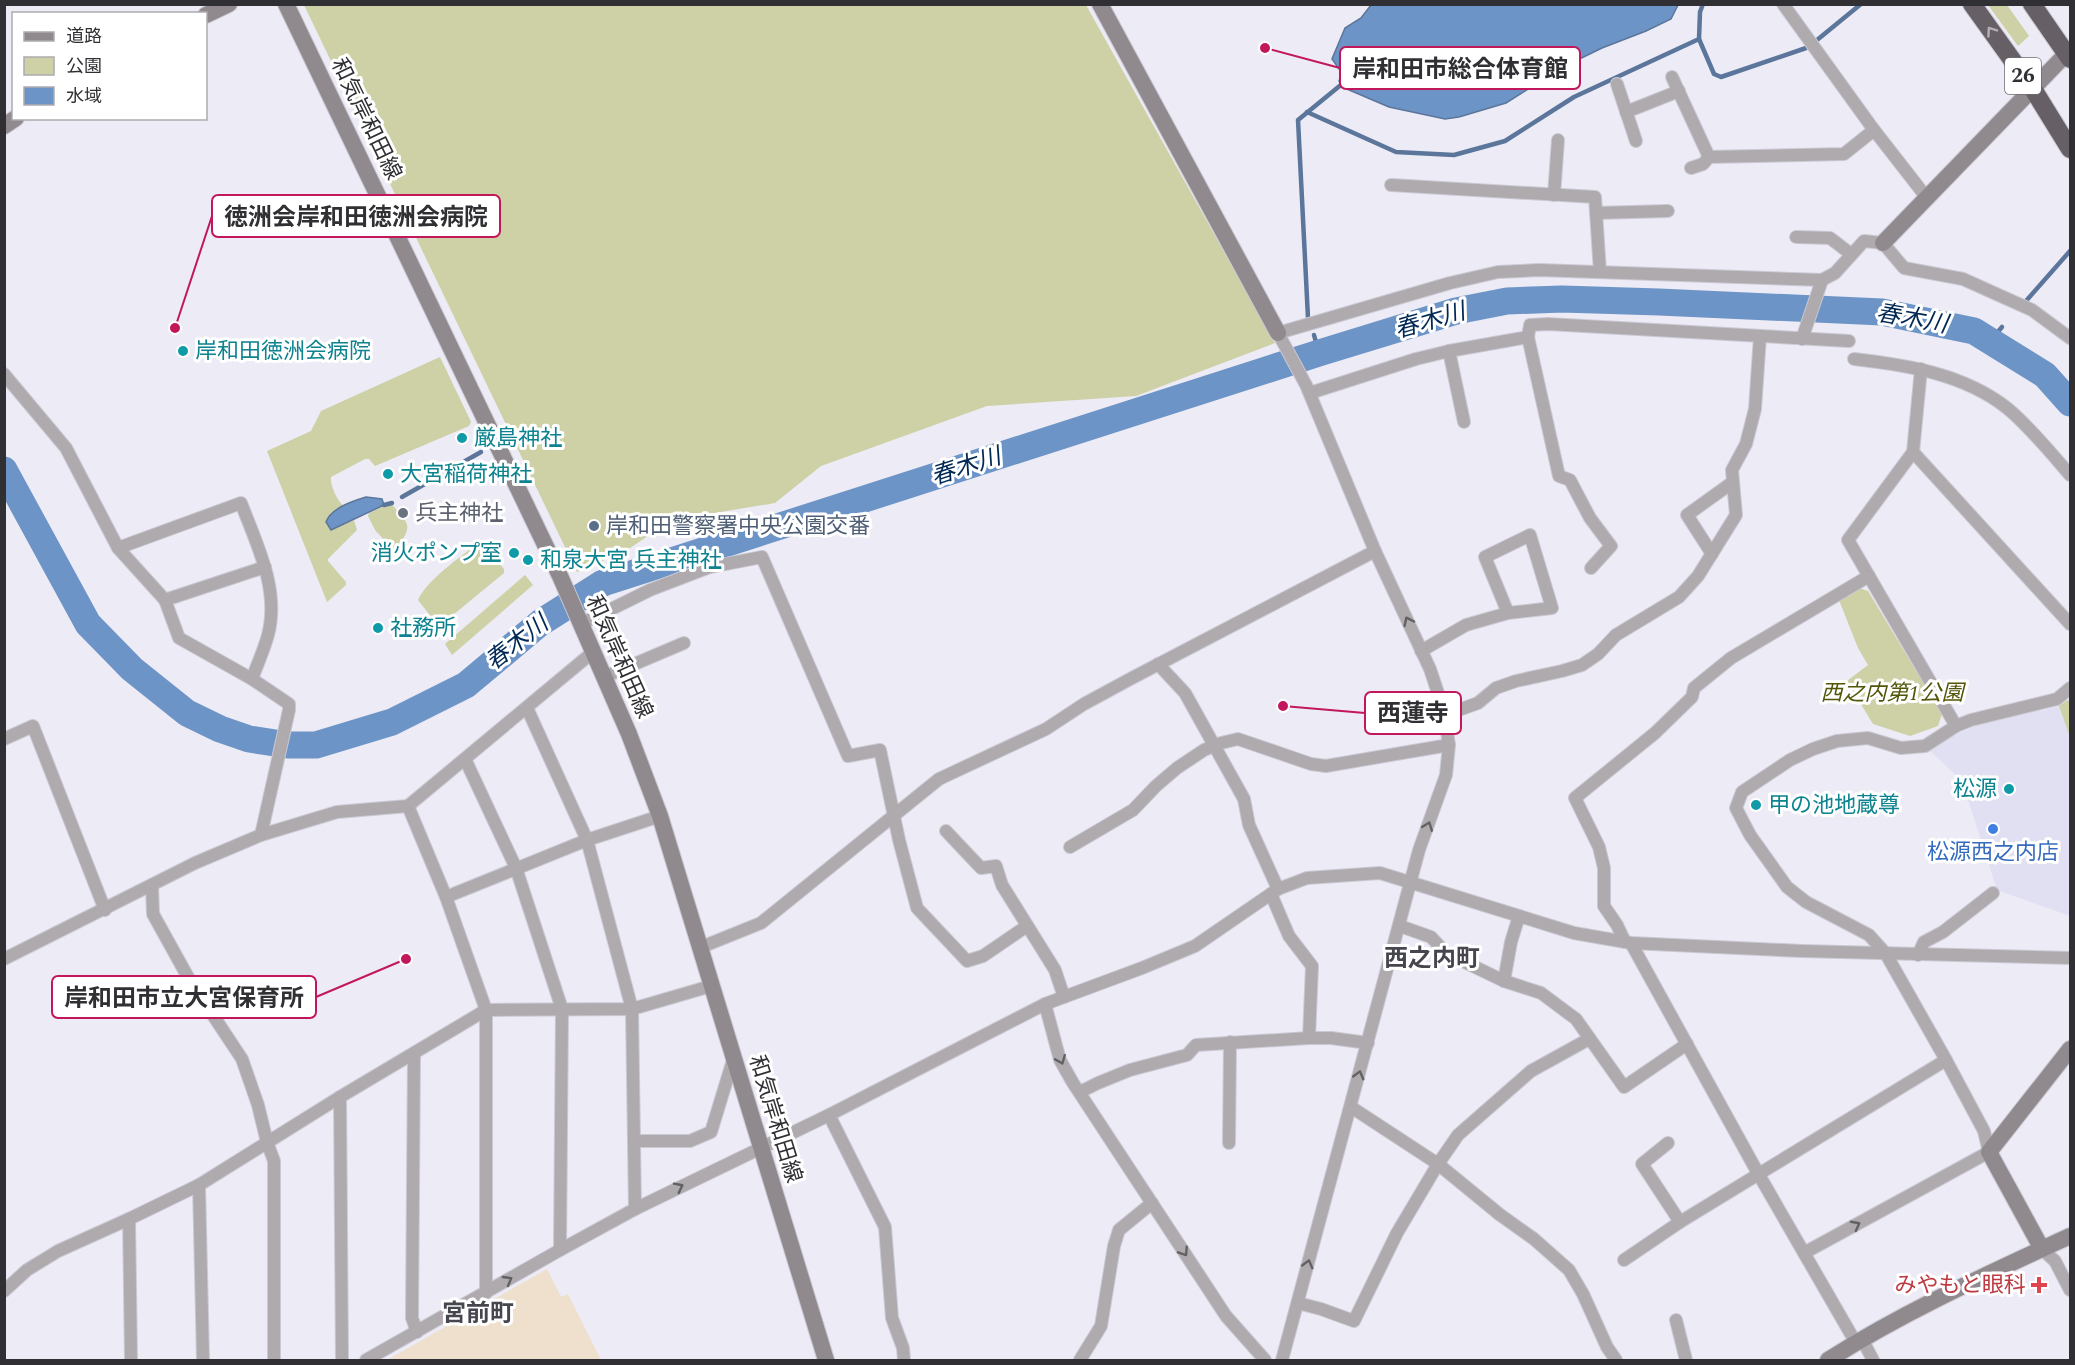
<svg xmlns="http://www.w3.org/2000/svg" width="2075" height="1365" font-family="Spectral,'Noto Sans JP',serif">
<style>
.built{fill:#e1e0f2}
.education{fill:#eee0cd}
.green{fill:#cdd1a5}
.water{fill:#6d94c6;stroke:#5b769a;stroke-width:1.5}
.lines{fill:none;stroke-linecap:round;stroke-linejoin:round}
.stream{stroke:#5b769a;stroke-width:4.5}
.river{stroke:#6d94c6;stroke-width:27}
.street-casing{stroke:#cac9d3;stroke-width:14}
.secondary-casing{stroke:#cac9d3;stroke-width:18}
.highway-casing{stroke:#cac9d3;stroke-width:20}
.street{stroke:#aeaaad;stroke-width:12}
.secondary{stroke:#908a8f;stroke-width:16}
.highway{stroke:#675f66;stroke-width:18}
.oneway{stroke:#b3afb2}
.oneway2{stroke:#626164}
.culture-dot{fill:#0f9aa8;stroke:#fff;stroke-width:2}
.worship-dot{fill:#6b7280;stroke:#fff;stroke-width:2}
.service-dot{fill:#5c6f8a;stroke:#fff;stroke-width:2}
.shop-dot{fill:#3f7fe0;stroke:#fff;stroke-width:2}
.health-dot{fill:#e0444e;stroke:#fff;stroke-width:2}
.labels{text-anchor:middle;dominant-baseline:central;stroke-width:6;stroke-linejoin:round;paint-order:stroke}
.shield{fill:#fff;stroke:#6e6e71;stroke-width:1.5}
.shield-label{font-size:21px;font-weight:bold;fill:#303034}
.street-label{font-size:22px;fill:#303034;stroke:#fff}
.culture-label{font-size:22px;fill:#0d838f;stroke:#fff;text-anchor:start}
.worship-label{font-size:22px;fill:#5b616d;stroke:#fff;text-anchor:start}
.service-label{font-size:22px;fill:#4e5e75;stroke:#fff;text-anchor:start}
.park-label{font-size:22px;font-style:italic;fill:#535608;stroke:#fff}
.shop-label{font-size:22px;fill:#366cbe;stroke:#fff}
.health-label{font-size:22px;fill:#be3a42;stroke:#fff;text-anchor:end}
.water-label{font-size:24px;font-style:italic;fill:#002855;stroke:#fff}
.neighbourhood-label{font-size:24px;font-weight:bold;fill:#46464e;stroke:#fff}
.leader{fill:none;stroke:#c2185b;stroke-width:2}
.callout-dot{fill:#c2185b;stroke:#fff;stroke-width:2}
.callout{fill:#fff;stroke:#c2185b;stroke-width:2}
.callout-label{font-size:24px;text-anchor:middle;font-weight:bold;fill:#303034}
</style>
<rect width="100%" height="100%" fill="#ecebf6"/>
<polygon class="built" points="2070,698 2070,916 1997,890 1962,781 1929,750 1948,738 1983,723 2034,710 2041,711 2059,706"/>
<polygon class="education" points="547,1269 561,1297 568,1294 601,1360 387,1360"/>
<g class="green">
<polygon points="304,5 1086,5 1275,343 1136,396 987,406 821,466 775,503 672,520 627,550 577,572"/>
<polygon points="1988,5 2007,5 2029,36 2018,46"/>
<path d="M440 357 471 422 469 426 375 466 369 459H365L331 477C330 485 337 501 344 506L327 518 331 530 354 520 357 530 328 559V561L346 582V585L327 602 267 451 311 431 321 411Z"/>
<path d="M391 503C410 527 413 522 397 550L394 551 375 530 368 516 369 513Z"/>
<path d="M477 544H482L504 569V573L442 624 436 623 418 600C427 580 459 558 477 544Z"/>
<polygon points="525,575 533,585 452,655 445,644"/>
<polygon points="1859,588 1868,591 1942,714 1938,726 1910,736 1873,724 1847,681 1868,665 1858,648 1839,600"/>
<polygon points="2068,700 2070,703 2070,734 2069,734 2059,706"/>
</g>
<g class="water">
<polygon points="1371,5 1371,4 1678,5 1671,19 1646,31 1602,48 1563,67 1506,103 1459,117 1445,119 1389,107 1347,89 1339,81 1342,73 1332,59 1345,28 1361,18"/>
<path d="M366 497 382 499 384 505 331 530 326 522C331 508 353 501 366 497Z"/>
</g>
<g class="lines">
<g class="stream">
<polyline points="1699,39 1714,74 1721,77 1806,48"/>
<polyline points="1817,40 1861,4"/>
<polyline points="1307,112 1396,152 1454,155 1505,141 1574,97 1699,39 1700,12 1703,4"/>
<polyline points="2026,301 2070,251"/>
<polyline points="1308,318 1298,120 1342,84"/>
<polyline points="1314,335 1319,353"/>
<polyline points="1990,341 2002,327"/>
<polyline points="402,497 481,452"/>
<polyline points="384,505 392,503"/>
</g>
<polyline class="river" points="4,470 88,624 132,669 187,713 220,729 249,739 288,745 316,745 392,722 466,685 540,623 603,583 1319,353 1456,311 1507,301 1562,299 1659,302 1882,312 1974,331 2045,375 2070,403"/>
<defs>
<g id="street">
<polyline points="1783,4 1874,130 1927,198"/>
<polyline points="1672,77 1709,157"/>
<polyline points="1617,84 1636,141"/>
<polyline points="1626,112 1679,91"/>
<polyline points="1691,168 1703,164 1709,157 1844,154 1874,130"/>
<polyline points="1391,185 1595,197 1600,272"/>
<polyline points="1554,195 1558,140"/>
<polyline points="1596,213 1668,211"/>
<polyline points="1796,237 1830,238 1851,254"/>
<polyline points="1802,339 1822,280"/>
<polyline points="1449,351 1528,337"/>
<path d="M1854 359C1907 365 1964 374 2007 408 2029 426 2051 453 2070 475"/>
<polyline points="1921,369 1913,452 1848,540 1956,726"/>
<polyline points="4,374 66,448 118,548 165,600 179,638 252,679 289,704 289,710 261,835"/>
<polyline points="1310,393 1416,359 1449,351 1464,422"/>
<polyline points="1913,452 2070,624"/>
<path d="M118 548 241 503C257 545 280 590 268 635 264 650 257 665 252 679"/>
<polyline points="1712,554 1687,515 1733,482"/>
<polyline points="1591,568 1611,546 1590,518 1570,480 1559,476 1528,337 1530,325 1548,324 1849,341"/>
<polyline points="165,600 265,567"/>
<polyline points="581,624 650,590 710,567 762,557 848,756 880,750 899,840 917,908 967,961 983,956 1027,926"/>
<polyline points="1421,651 1466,625 1508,613 1552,608 1530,535 1485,557 1508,613"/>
<polyline points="1158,664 1185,693 1244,799 1249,825 1278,889"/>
<polyline points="604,677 684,643"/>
<polyline points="527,708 587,840 632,1009 635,1209"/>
<polyline points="1445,715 1478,703 1496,688 1516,681 1562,671 1582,665 1598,654 1616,635 1679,597 1698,576 1736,515 1732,470 1746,444 1755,409 1760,336"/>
<polyline points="4,739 33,726 105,910"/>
<polyline points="465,759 516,868 562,1009 560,1250"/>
<polyline points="408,806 446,897 486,1010 486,1293"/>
<polyline points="946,831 981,868 996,866 1002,885 1055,970 1064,997"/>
<polyline points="1070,847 1133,810 1156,786 1177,768 1204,750 1221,743 1238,739 1311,764 1326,766 1449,745"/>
<polyline points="152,885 153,914 189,979 242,1059 258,1105 267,1142 274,1161 274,1360"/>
<polyline points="1271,894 1289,936 1312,966 1309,1038"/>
<polyline points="446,897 587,840 660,816"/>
<polyline points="1400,926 1431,937 1446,953 1504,981 1541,993 1576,1019 1624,1087 1687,1044"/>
<polyline points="1625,942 1617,925 1604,906 1604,868 1599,847 1575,798 1655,733 1692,697 1694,688 1731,658 1869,576"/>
<polyline points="1631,943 1759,1175 1856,1343"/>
<polyline points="699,948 761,923 939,779 1046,729 1084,704 1132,678 1375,551"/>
<polyline points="1918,955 1924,942 1943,932 1993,893"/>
<polyline points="4,959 195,863 261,835 337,812 408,806 593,652"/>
<polyline points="1504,981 1511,942 1519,916"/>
<polyline points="1045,1004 1060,1060 1073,1083 1226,1316 1265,1360"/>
<polyline points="414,1054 412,1318 417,1332"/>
<polyline points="1080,1092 1098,1083 1130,1070 1187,1055 1196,1045 1309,1038 1331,1038 1368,1043"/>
<polyline points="340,1097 342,1360"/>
<polyline points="1351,1107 1438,1164 1499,1214 1534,1239 1569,1270 1583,1294 1607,1347 1616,1360"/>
<polyline points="829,1115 885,1227 892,1318 903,1348 904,1360"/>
<polyline points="634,1141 690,1141 711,1132 733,1060"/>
<polyline points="1229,1143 1230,1042"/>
<polyline points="1668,1143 1642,1164 1680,1222"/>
<polyline points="199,1185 203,1360"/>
<polyline points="129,1219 131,1360"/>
<polyline points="2042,1249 2055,1261 2070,1290"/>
<polyline points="1804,1253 1989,1152 1984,1131 1946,1060 1886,954 1869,935 1806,902 1787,887 1750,835 1736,808 1742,792 1790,760 1813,749 1837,741 1868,738 1901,748 1925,746 1956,726 1971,720 2057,699 2070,688"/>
<polyline points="1624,1260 1680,1222 1946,1060"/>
<polyline points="4,1291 27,1270 58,1251 129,1219 199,1185 340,1097 486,1010 632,1009 711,986"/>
<polyline points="1298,1303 1321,1309 1354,1321 1397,1233 1438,1164 1458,1135 1531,1071 1589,1039"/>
<polyline points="1676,1320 1686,1360"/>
<polyline points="1862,1339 1873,1360"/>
<polyline points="366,1360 560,1250 635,1209 829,1115 1045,1004 1142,968 1195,946 1278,889 1307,878 1380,873 1574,933 1631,943 1802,951 2070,958"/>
<polyline points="1080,1360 1101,1326 1114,1246 1119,1230 1152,1203"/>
<polyline points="1282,1360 1419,850 1446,775 1449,745 1444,711 1430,669 1375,551 1306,385 1278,333 1450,283 1498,272 1539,270 1822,280 1835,273 1864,241 1883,243 1904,268 1963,279 2032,310 2070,338"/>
</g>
<g id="secondary">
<polyline points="286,4 560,576 629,734 660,816 826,1360"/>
<polyline points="1100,4 1278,333"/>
<polyline points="206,15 229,4"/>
<polyline points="4,126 16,118"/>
<polyline points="1883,243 2070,50"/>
<polyline points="2042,1249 1989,1152 2070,1049"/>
<path d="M1828 1360C1905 1311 1988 1274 2070 1236"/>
</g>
<g id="highway">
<polyline points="1972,4 2033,89 2070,149"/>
<polyline points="2032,4 2070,59"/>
</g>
</defs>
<use href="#street" class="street-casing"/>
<use href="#secondary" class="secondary-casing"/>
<use href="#highway" class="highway-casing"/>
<use href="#street" class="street"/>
<use href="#secondary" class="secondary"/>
<use href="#highway" class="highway"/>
</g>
<defs><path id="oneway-chevron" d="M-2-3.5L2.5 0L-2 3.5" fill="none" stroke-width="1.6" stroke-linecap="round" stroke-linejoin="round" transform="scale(1.5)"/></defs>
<use class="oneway" href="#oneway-chevron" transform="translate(1991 31) rotate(-125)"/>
<g class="oneway2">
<use href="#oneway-chevron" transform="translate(1408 621) rotate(-115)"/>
<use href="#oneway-chevron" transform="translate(1428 826) rotate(-69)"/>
<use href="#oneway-chevron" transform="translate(1061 1060) rotate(68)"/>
<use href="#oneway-chevron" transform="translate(1359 1075) rotate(-75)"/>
<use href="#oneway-chevron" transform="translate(679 1187) rotate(-27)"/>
<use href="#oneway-chevron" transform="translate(1856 1225) rotate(-28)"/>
<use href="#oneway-chevron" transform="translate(1184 1252) rotate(57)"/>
<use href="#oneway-chevron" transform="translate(1308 1264) rotate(-75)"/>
<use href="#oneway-chevron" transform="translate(508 1280) rotate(-30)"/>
</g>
<g class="culture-dot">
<circle cx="183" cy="351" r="6"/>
<circle cx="462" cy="438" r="6"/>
<circle cx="388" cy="474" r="6"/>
<circle cx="514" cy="553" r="6"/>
<circle cx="528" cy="560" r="6"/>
<circle cx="378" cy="628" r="6"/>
<circle cx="2009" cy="789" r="6"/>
<circle cx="1756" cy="805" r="6"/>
</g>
<circle class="worship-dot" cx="403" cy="513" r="6"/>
<circle class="service-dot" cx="594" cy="526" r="6"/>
<circle class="shop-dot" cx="1993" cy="829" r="6"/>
<path class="health-dot" d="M2036 1276h6v6h6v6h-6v6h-6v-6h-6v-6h6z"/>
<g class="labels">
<rect class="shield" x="2005" y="58" width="36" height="36" rx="4.5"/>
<g class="shield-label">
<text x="2023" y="76">26</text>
</g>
<g class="street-label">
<text transform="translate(366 119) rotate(64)">和気岸和田線</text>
<text transform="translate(619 657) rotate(66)">和気岸和田線</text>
<text transform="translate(775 1119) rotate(73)">和気岸和田線</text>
</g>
<g class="culture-label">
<text x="195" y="351">岸和田徳洲会病院</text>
<text x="474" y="438">厳島神社</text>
<text x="400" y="474">大宮稲荷神社</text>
<text x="502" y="553" text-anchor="end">消火ポンプ室</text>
<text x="540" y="560">和泉大宮 兵主神社</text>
<text x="390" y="628">社務所</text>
<text x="1997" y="789" text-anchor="end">松源</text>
<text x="1768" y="805">甲の池地蔵尊</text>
</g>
<g class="worship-label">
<text x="415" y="513">兵主神社</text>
</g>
<g class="service-label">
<text x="606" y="526">岸和田警察署中央公園交番</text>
</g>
<g class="park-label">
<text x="1892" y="693">西之内第1公園</text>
</g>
<g class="shop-label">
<text x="1993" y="852">松源西之内店</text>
</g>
<g class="health-label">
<text x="2026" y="1285">みやもと眼科</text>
</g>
<g class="water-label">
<text transform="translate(1912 319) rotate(10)">春木川</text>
<text transform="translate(1430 321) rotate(-16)">春木川</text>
<text transform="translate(966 467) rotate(-18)">春木川</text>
<text transform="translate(517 643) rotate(-38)">春木川</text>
</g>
<g class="neighbourhood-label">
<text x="1432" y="959">西之内町</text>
<text x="478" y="1314">宮前町</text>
</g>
</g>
<path class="leader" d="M1265 48L1340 68M175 328L212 216M1283 706L1365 713M406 959L316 997"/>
<g class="callout-dot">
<circle cx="1265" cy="48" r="6"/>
<circle cx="175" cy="328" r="6"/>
<circle cx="1283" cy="706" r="6"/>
<circle cx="406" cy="959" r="6"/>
</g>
<g class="callout">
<rect x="1340" y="47" width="240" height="42" rx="6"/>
<rect x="212" y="195" width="288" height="42" rx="6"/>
<rect x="1365" y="692" width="96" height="42" rx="6"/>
<rect x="52" y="976" width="264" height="42" rx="6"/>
</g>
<g class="callout-label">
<text x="1460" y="77">岸和田市総合体育館</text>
<text x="356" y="225">徳洲会岸和田徳洲会病院</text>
<text x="1413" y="721">西蓮寺</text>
<text x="184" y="1006">岸和田市立大宮保育所</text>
</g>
<rect width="2075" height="1365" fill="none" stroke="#303034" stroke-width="12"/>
<rect x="12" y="12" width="195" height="108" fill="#ffffff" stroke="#acacae" stroke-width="1.5"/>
<rect x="24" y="32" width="30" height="9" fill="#908a8f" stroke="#acacae" stroke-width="1.5"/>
<text x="66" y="42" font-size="18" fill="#303034">道路</text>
<rect x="24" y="57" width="30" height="18" fill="#cdd1a5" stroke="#acacae" stroke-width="1.5"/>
<text x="66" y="72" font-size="18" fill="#303034">公園</text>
<rect x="24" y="87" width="30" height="18" fill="#6d94c6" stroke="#acacae" stroke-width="1.5"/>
<text x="66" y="102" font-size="18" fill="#303034">水域</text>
</svg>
